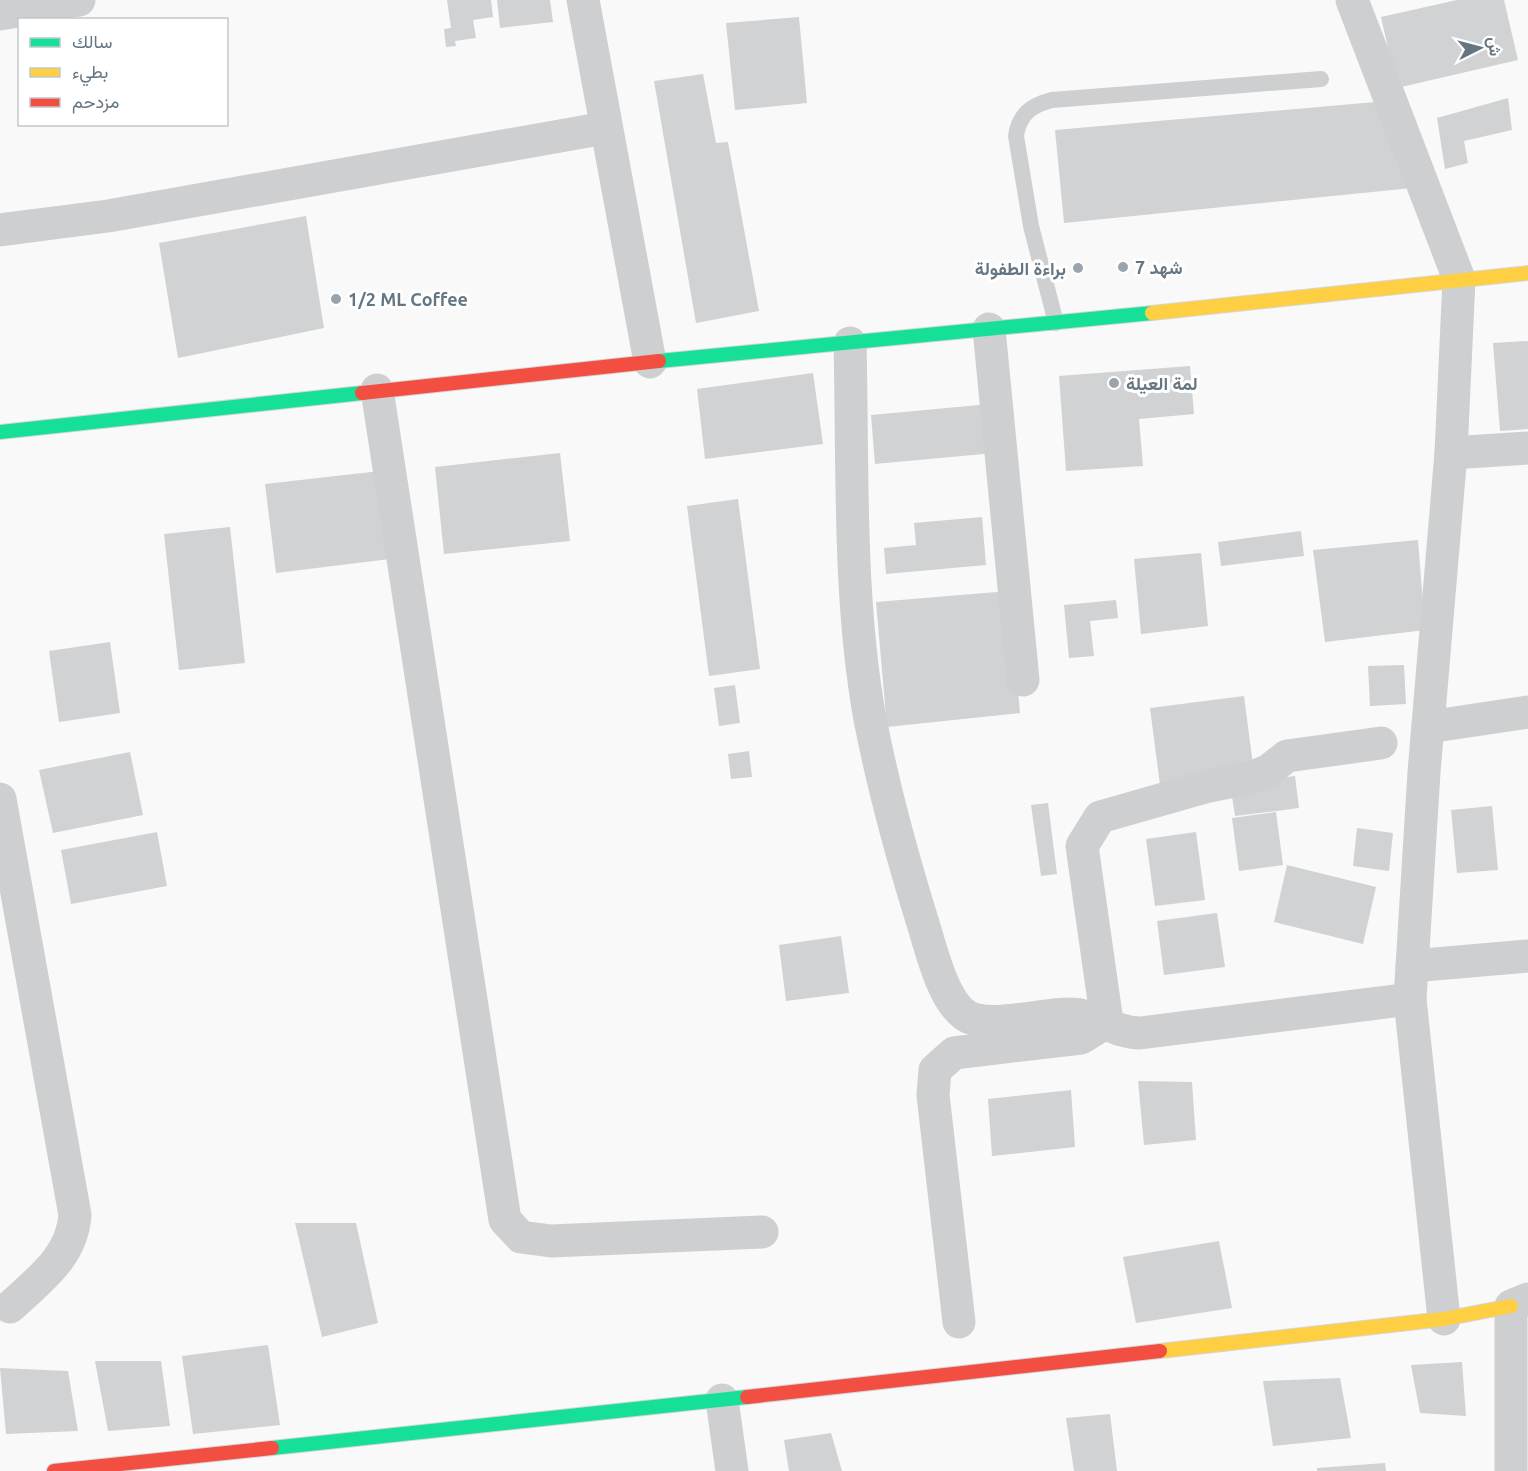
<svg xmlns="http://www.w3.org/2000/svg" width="1528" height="1471" font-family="Ubuntu,Vazirmatn,sans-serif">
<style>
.building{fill:#d0d2d3}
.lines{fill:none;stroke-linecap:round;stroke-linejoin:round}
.fast-casing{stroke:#d5d6d7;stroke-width:16}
.slow-casing{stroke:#d5d6d7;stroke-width:16}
.jam-casing{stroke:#d5d6d7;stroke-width:16}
.lane{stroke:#cecfd0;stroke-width:16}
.street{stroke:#cecfd0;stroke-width:33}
.fast{stroke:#16e098;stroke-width:14}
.slow{stroke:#ffcf43;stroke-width:14}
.jam{stroke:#f24e42;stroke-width:14}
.poi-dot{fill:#99a4ac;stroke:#fff;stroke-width:2}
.labels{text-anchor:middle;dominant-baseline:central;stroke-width:6;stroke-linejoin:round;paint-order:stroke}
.poi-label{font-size:18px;font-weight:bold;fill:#657683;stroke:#fff;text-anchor:start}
</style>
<rect width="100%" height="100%" fill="#f9f9f9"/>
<g class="building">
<polygon points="447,0 491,0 493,17 473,20 476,38 455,41 456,46 446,47 444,29 451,28"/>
<polygon points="497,0 550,0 553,22 500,28"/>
<polygon points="1457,0 1504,0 1518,60 1397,88 1381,17"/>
<polygon points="799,17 807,103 735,110 726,23"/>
<polygon points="703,74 716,143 728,142 759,311 696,323 654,81"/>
<polygon points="1508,98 1512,130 1464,141 1468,163 1445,169 1437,118"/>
<polygon points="1387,101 1412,188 1064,223 1055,130"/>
<polygon points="306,216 324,328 178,358 159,243"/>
<polygon points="1528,341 1528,429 1500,431 1493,343"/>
<polygon points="1190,366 1194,414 1139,419 1143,466 1066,471 1059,376"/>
<polygon points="813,373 823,444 705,459 697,389"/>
<polygon points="990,404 994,453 875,464 871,415"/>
<polygon points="560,453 570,541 444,554 435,467"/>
<polygon points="389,470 398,558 276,573 265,484"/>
<polygon points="738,499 760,669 709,676 687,506"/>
<polygon points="982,517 986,565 886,574 884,548 916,545 914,523"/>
<polygon points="230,527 245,663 179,670 164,534"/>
<polygon points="1301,531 1304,556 1221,566 1218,542"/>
<polygon points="1418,540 1425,630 1325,642 1313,550"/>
<polygon points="1201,553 1208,626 1141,634 1134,559"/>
<polygon points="1009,591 1020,713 887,727 876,602"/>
<polygon points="1116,600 1118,618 1090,621 1094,656 1069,658 1064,605"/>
<polygon points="110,642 120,713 59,722 49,651"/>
<polygon points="1404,665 1406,704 1370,706 1368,666"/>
<polygon points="735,685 740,723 719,726 714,688"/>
<polygon points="1244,696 1254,773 1160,785 1150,708"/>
<polygon points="749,751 752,777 731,779 728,754"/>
<polygon points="130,752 143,815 53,833 39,770"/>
<polygon points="1295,776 1299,808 1235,816 1230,784"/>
<polygon points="1048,803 1057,874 1041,876 1031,805"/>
<polygon points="1492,806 1498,870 1457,873 1451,810"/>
<polygon points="1276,812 1283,865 1239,871 1232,818"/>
<polygon points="1357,828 1393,833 1389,871 1353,866"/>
<polygon points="157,832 167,886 71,904 61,850"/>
<polygon points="1196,832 1205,900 1155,906 1146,839"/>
<polygon points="1287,865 1376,887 1363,944 1274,922"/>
<polygon points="1217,913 1225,967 1164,975 1157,921"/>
<polygon points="841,936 849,993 786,1001 779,945"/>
<polygon points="1138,1081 1192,1082 1196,1140 1144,1145"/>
<polygon points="1071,1090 1075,1147 992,1156 988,1099"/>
<polygon points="295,1223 356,1223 378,1323 322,1337"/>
<polygon points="1219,1241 1232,1308 1136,1323 1123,1257"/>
<polygon points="268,1345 280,1425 193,1434 182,1356"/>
<polygon points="95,1361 161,1361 170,1426 108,1431"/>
<polygon points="1462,1362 1466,1416 1420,1413 1411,1365"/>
<polygon points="0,1368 68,1371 78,1431 6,1434"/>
<polygon points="1340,1378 1351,1438 1273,1446 1263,1381"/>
<polygon points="1110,1414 1117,1471 1074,1471 1066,1418"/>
<polygon points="831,1433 842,1471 789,1471 784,1440"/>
<polygon points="1385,1463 1386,1471 1317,1471 1317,1468"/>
</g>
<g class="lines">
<defs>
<g id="fast">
<polyline points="659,361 1152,313"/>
<polyline points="0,432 362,393"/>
<polyline points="272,1448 747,1397"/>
</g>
<g id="slow">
<polyline points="1152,313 1528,273"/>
<polyline points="1160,1351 1444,1319 1511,1306"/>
</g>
<g id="jam">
<polyline points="362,393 659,361"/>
<polyline points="747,1397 1160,1351"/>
<polyline points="54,1471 272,1448"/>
</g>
</defs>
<use href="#fast" class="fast-casing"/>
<use href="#slow" class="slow-casing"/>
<use href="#jam" class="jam-casing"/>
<path class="lane" d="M1056 323 1031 226 1016 136C1019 114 1032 105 1052 100L1321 79"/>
<g class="street">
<polyline points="583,0 650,362"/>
<polyline points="1352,0 1459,279 1451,453 1424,772 1410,999 1444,1319"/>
<polyline points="0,14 79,0"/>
<polyline points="0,230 108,216 605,128"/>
<polyline points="989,329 1023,680"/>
<path d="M850 343C853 466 848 598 870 719 883 786 901 852 921 917 930 944 941 998 965 1015 986 1030 1042 1014 1068 1014 1096 1013 1113 1033 1140 1033L1410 999"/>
<polyline points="377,390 505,1220 521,1237 551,1241 762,1232"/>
<polyline points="1451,453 1528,448"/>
<polyline points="1428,727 1528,712"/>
<path d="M0 799 75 1215C72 1257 39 1280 10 1307"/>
<polyline points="1412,966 1528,956"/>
<polyline points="959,1322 933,1095 935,1070 954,1053 1081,1038 1107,1022 1082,846 1100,817 1209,786 1250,778 1268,771 1287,756 1381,743"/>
<polyline points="722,1400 732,1471"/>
<polyline points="1511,1471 1511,1306 1528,1299"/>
</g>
<use href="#fast" class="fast"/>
<use href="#slow" class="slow"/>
<use href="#jam" class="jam"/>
</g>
<g class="poi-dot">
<circle cx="1123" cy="267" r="6"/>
<circle cx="1078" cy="268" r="6"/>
<circle cx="336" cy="299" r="6"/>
<circle cx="1114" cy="383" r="6"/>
</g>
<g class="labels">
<g class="poi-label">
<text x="1135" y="267">شهد 7</text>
<text x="1066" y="268" text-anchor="end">براءة الطفولة</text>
<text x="348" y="299">1/2 ML Coffee</text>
<text x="1126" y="383">لمة العيلة</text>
</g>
</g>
<rect x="18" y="18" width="210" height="108" fill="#ffffff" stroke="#c1c8cd" stroke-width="1.5"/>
<rect x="30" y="38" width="30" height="9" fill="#16e098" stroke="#c1c8cd" stroke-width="1.5"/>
<text x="72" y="48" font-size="18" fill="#657683">سالك</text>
<rect x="30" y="68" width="30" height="9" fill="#ffcf43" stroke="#c1c8cd" stroke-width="1.5"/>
<text x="72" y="78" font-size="18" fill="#657683">بطيء</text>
<rect x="30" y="98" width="30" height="9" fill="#f24e42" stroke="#c1c8cd" stroke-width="1.5"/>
<text x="72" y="108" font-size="18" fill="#657683">مزدحم</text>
<g transform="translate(1480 48) rotate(84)" stroke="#ffffff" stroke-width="4.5" paint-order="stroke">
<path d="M0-4.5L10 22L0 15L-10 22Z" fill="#657683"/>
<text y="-9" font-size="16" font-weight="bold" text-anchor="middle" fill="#657683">ش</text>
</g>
</svg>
